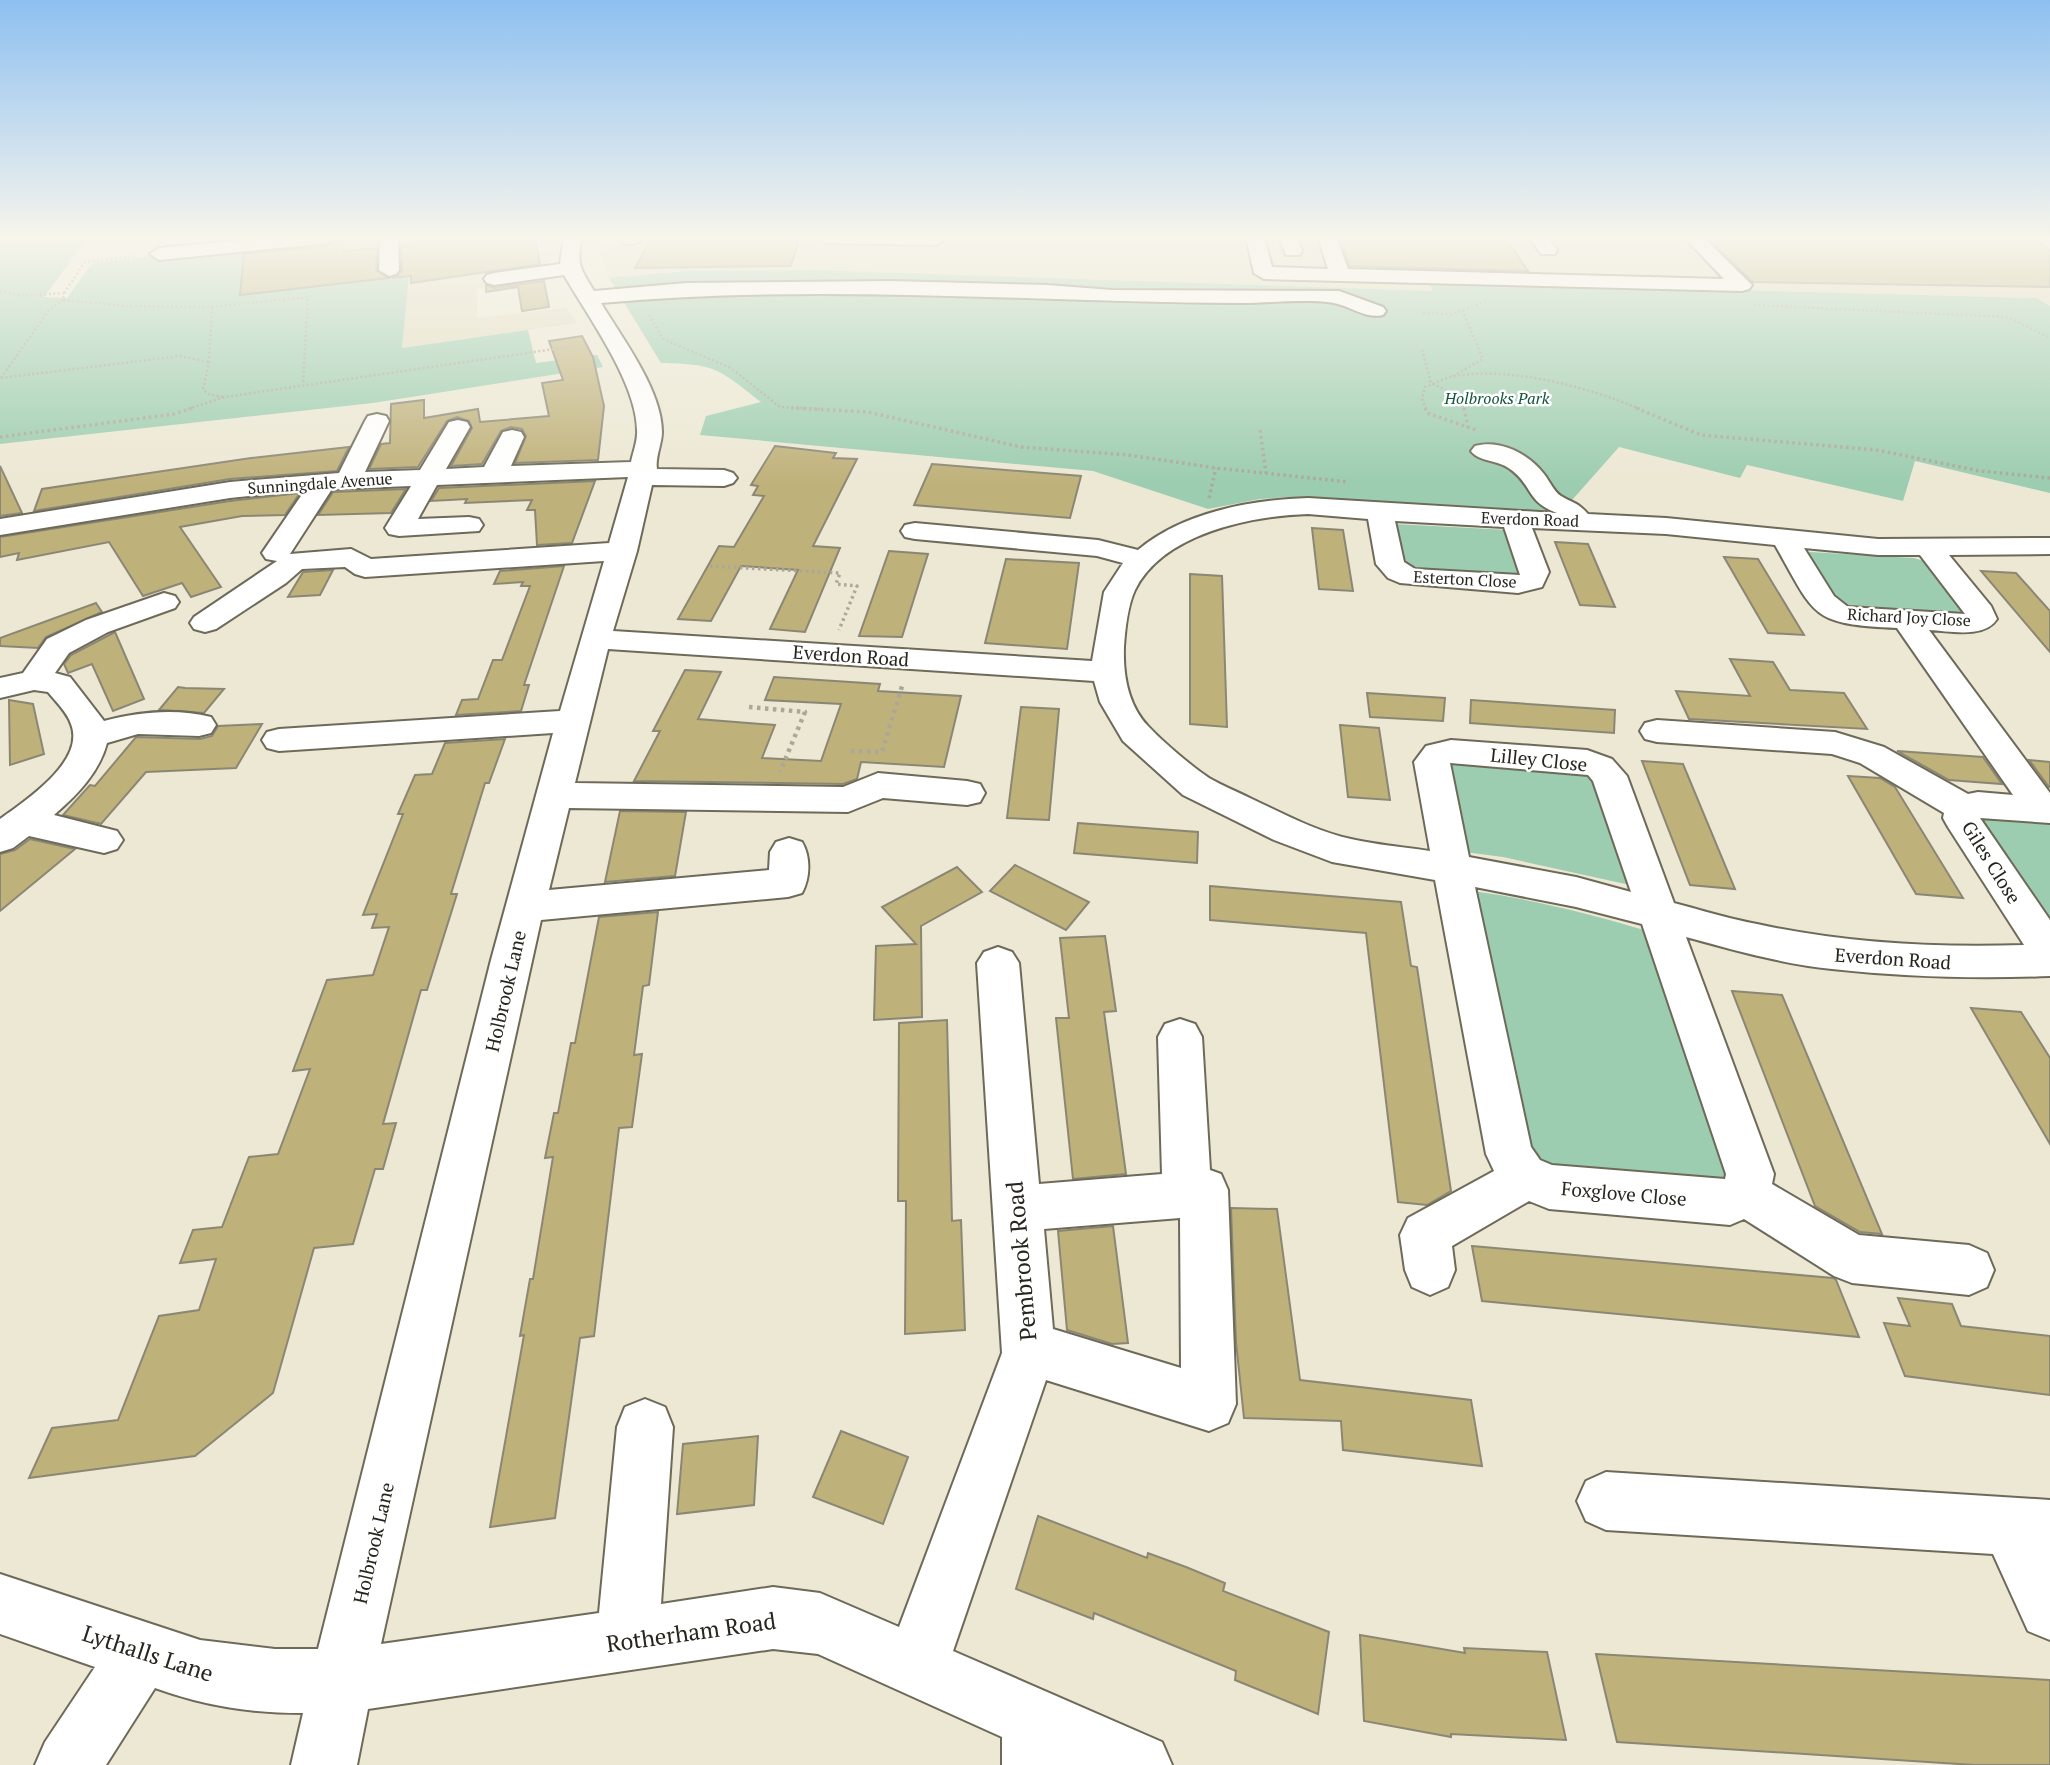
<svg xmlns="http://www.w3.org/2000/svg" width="2050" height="1765" font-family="'PT Serif',serif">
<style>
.built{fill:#e2dcc1}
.green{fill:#9ccdb0}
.building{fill:#bfb17a;stroke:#8b8775;stroke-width:2}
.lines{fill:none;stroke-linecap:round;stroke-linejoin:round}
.minor-casing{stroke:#6e6a59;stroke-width:4}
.path-far2{stroke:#aca899;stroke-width:2.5;stroke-dasharray:2 2.5;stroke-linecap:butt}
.path-far1{stroke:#aca899;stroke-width:3.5;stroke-dasharray:2.5 3.5;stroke-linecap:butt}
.path{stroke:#aca899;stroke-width:4.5;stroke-dasharray:3.5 4.5;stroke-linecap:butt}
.minor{fill:#fff;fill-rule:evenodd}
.labels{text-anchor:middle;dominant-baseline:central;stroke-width:5;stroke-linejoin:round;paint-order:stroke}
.far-park-label{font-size:16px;font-style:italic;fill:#135638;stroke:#fff}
.far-street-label{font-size:16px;fill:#27251e;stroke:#fff}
.street-label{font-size:19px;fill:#27251e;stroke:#fff}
.near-street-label{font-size:23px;fill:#27251e;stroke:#fff}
</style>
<rect width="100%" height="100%" fill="#ede8d4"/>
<g class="built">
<polygon points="243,237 494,237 494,256 549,250 551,279 477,289 477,318 566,308 577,323 402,348 409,276 240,295 245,247 241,242"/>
<polygon points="625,237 2048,237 2050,306 2037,298 1430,282 1434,291 1325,288 813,270 686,271 609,278 599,252"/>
</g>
<g class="green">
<polygon points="0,237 88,237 44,297 67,298 90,266 98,262 245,247 240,295 409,276 402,348 528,330 536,363 597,355 603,367 373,403 0,444"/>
<path d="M813 270 1433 291 1429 282 2037 298 2050 306V493L1915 461 1903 501 1747 465 1740 478 1619 447 1558 516 1290 497 1260 499 1208 509 1093 471 700 435 706 416 761 402C719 369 716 364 661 363L609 278 686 271Z"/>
<polygon points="1394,524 1509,530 1524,574 1517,577 1410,570 1402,566"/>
<polygon points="1810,552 1914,558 1927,562 1965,611 1961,616 1846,609 1837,605 1804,554"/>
<polygon points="1455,760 1584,771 1594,777 1630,885 1503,857 1465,852 1446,765"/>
<polygon points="1985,816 2050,821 2050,927 1982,824"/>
<path d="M1472 891C1532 899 1590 914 1648 931L1730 1175 1720 1188 1542 1170 1529 1157Z"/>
</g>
<g class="building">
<polygon points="338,237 343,237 344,251 377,248 376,270 388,278 240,295 244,254 327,246"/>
<polygon points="413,237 535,237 540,264 411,283 411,276 392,278 398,276 402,270 401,245 413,244"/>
<polygon points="1339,237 1505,237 1528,271 1350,266"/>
<polygon points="1706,237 1987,237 1990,239 2034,240 2050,250 2050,287 1753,282"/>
<polygon points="799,239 791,266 635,268 650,241"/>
<polygon points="544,281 549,307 522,311 518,287 486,292 486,285 494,288"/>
<polygon points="582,336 593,357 604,406 598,460 515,463 526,436 522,429 511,427 501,431 482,464 451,466 472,428 469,421 457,417 447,421 418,467 369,469 381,444 390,443 391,404 424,400 424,418 478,409 480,422 549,416 542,383 563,380 549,341"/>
<polygon points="775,446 836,453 833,458 857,459 813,546 840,548 805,632 770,629 798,570 741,566 711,621 678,619 719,546 734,547 764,496 753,495 758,486 751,485"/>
<polygon points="349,447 337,471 230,479 34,511 42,489 251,458"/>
<polygon points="932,464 1081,476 1070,518 914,505"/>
<polygon points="0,466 22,513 0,516"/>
<polygon points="595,481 572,543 537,545 535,510 527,510 532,500 465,503 467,499 431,501 439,488"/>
<polygon points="406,489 391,513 318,515 333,492"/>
<polygon points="300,493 285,515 242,516 180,527 221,587 191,597 182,583 143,596 109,542 17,560 19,553 0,557 0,537 230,501"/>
<polygon points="1312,528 1343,530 1353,591 1319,589"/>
<polygon points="1555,542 1588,544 1615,607 1580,605"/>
<polygon points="889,551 928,554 902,637 859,636"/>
<polygon points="1724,557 1758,559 1804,635 1768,633"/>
<polygon points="1006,559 1079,563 1067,649 985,643"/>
<polygon points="564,566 524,685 529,685 521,711 456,715 462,700 478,699 493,660 502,660 530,586 521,586 523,582 494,584 500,571"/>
<polygon points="333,570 320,595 288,597 303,572"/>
<polygon points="1981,571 2016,573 2050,611 2050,652"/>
<polygon points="1190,574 1222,576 1227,727 1190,724"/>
<polygon points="96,603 102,612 46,637 38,648 0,646 0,638"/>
<polygon points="115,632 144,699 113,711 92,664 68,673 64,664 71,655"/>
<polygon points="1730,659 1773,662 1790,690 1844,693 1867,729 1689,719 1676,691 1750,696"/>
<polygon points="685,670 721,672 698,719 775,725 762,758 821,761 841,704 765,700 774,677 880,684 878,691 961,696 944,767 861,762 857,779 843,784 634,781 660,731 653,731"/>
<polygon points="178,687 185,688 224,689 204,713 159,710"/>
<polygon points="1367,693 1445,698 1443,721 1370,717"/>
<polygon points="9,700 33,704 44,754 10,765"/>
<polygon points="1471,700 1615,710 1614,733 1470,723"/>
<polygon points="1021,707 1059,709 1049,820 1007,818"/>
<polygon points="262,724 236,768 146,772 101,824 63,815 90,785 95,786 136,737 200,739 212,736 218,726"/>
<polygon points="1340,725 1379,728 1390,800 1348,797"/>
<polygon points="505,739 489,783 485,783 451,894 457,894 427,990 421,990 383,1124 396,1123 383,1169 375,1169 353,1244 314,1248 273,1393 195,1456 29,1478 52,1428 118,1420 159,1316 199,1310 216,1259 180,1263 193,1230 222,1227 249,1157 278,1154 310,1069 293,1071 327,980 373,975 389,927 372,928 377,914 363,915 403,814 398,814 415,775 432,774 445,743"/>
<polygon points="1897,751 1983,757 2002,784 1949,780"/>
<polygon points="2029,760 2050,762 2050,787 2049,787"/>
<polygon points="1642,761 1683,764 1735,889 1690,885"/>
<polygon points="1848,776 1880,778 1895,787 1963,898 1916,894"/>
<polygon points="620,811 686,812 675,876 605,882"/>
<polygon points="1078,823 1198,832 1197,863 1074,853"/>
<polygon points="30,839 75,849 0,911 0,854 15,850"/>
<polygon points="1015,865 1089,902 1066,930 990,891"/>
<polygon points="957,867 982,892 921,926 922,1017 874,1020 876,946 916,944 882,907"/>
<polygon points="1210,886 1401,902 1411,966 1417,967 1451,1191 1427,1205 1398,1202 1366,933 1210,920"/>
<polygon points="658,912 649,985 643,986 634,1055 642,1054 632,1127 619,1128 594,1336 580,1338 555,1518 490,1527 524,1335 520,1336 530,1279 533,1279 553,1157 545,1158 554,1113 558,1113 571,1043 575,1043 599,917"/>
<polygon points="1105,936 1116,1011 1104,1012 1126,1174 1073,1179 1056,1018 1069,1018 1060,938"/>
<polygon points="1732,991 1782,995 1882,1234 1860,1232 1815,1206"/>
<polygon points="1971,1008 2021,1012 2050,1058 2050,1144"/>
<polygon points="947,1020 952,1221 961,1220 965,1330 905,1334 906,1201 898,1201 899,1023"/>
<polygon points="1231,1208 1277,1209 1300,1380 1471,1400 1482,1466 1343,1450 1341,1421 1244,1418 1236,1342"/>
<polygon points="1113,1226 1128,1343 1112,1344 1067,1330 1058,1231"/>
<polygon points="1472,1246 1833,1278 1836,1280 1859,1337 1482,1301"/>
<polygon points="1898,1298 1952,1304 1961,1326 2050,1336 2050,1395 1905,1376 1884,1323 1910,1326"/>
<polygon points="841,1431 908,1457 883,1524 813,1497"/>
<polygon points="758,1436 754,1505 677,1514 683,1444"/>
<polygon points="1038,1516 1147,1558 1148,1553 1186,1567 1225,1583 1223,1591 1329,1632 1318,1714 1235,1680 1236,1671 1094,1613 1093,1619 1016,1589"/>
<polygon points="1360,1635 1465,1653 1464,1648 1547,1652 1566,1740 1451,1734 1451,1737 1364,1721"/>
<polygon points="1596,1654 2050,1680 2050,1765 1974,1765 1617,1742"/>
</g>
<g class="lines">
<defs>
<g id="minor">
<polygon points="277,237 336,237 327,243 159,260 150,254 159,248"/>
<polygon points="380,237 398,237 399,270 396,274 389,276 379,270"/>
<path d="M564 237H582C576 264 580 268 594 291L686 283 890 281 1047 285 1112 290 1339 291 1383 307 1386 311 1383 315C1367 319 1353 308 1338 304 1317 298 1267 303 1243 303 1029 302 815 283 601 303 622 338 662 390 662 432 662 444 655 457 657 469L724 470 733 473 737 478 733 483 724 486 652 485 637 551 613 631 1092 661 1104 592 1123 563 1097 556 915 539 905 537 901 531 905 525 915 523 1098 540 1138 550C1183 512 1251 500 1308 498L1557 513C1526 502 1533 485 1510 469 1499 460 1479 462 1471 451L1475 446C1500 439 1529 454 1544 474 1549 480 1554 492 1561 496 1574 504 1576 501 1588 514L1666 518 1878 539 2050 538V554L1949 555 1991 606 1997 619C1984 639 1950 631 1929 630L2050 793V823L1980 818 2050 920V976C1977 979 1905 977 1832 969 1782 964 1734 950 1686 937L1774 1174 1772 1184 1859 1235 1969 1245 1987 1253 1994 1270 1987 1287 1969 1295 1852 1283 1834 1276 1744 1219 1730 1225 1549 1209 1529 1201 1452 1246 1455 1270 1448 1287 1430 1295 1412 1287 1405 1270 1400 1235 1408 1218 1494 1171 1486 1154 1435 880 1332 862 1274 840 1183 795 1123 741 1100 702 1094 681 608 649 575 783 843 787 878 773 967 781 980 784 985 793 980 802 967 805 883 798 848 812 569 808 549 890 769 870 770 852 776 842 789 838 802 842C811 857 810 878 802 893L788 897 541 920 381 1644 599 1613 617 1427 625 1407 645 1399 665 1407 673 1427 661 1604 773 1587 820 1593 899 1627 1002 1353 977 963 984 952 998 947 1012 952 1019 963 1039 1184 1162 1174 1158 1037 1165 1024 1180 1019 1195 1024 1202 1037 1210 1170 1221 1174 1228 1190 1236 1404 1228 1423 1209 1431 1046 1380 953 1651 1162 1742 1172 1765H1002V1737L818 1654 773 1649 368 1709 357 1765H291L303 1713C249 1713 206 1706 155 1688L106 1765H35L45 1742 95 1667 0 1634V1574L200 1640 275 1649H318L491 960 553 733 279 751 267 748 262 740 267 732 279 729 560 711 604 561 365 577 355 574 345 567 302 569 286 583 216 629 205 632 194 629 190 623 194 617 277 561 266 559 262 553 305 490 230 498 0 535V519L230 482 339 473 365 421 368 416 377 414 386 416 389 421 365 472 420 470 449 422 458 420 467 422 470 427 446 469 484 467 503 432 512 430 521 432 524 437 511 466 631 462C633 452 638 440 637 430 637 383 587 315 564 275L494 285 487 283 484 279 487 275 494 273 560 264ZM628 477 609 543 371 559 351 549 290 554 332 489 411 486 385 528 389 534 399 536 479 531 483 525 479 519 469 517 418 519 437 485ZM1308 514 1368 519 1376 564 1388 578 1400 583 1518 593 1542 587 1549 572 1532 528 1666 534 1775 545C1816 617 1810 624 1897 628L2013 795 1978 792 1968 794 1884 747 1835 732 1657 720 1645 723 1640 731 1645 739 1657 742 1832 754 1860 763 1944 813 1943 818 1948 827 2024 945C1935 948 1844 943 1757 924 1729 919 1701 910 1674 903L1627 776 1612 759 1587 750 1451 740 1426 746 1414 762 1430 851C1404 847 1377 845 1351 839 1317 832 1284 814 1252 799 1238 792 1223 786 1209 778 1191 766 1163 742 1148 726 1128 705 1123 675 1124 647 1125 630 1128 605 1135 590 1163 533 1252 516 1308 514ZM1395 521 1504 527 1520 575 1415 569 1404 562ZM1804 548 1878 555H1920L1965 614 1848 607 1834 596ZM1450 763 1588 775 1593 781 1631 892 1576 877 1469 857ZM1475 887 1576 907 1642 924 1726 1174 1725 1179 1552 1165 1540 1160 1531 1147ZM1180 1218 1181 1368 1053 1329 1044 1229Z"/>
<path d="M622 237H644C639 244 631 245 623 243Z"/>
<polygon points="817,237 944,237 945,239 936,245 826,243"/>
<polygon points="1246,237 1264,237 1272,267 1328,269 1318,237 1336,237 1348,269 1724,279 1684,237 1703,237 1752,285 1749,289 1742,291 1264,279 1254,273"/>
<polygon points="1279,237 1297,237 1302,251 1300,255 1286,255"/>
<polygon points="1529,237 1547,237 1557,250 1555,254 1541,254"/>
<path d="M164 593 175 596 179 602 175 608 108 632 69 653 55 673 70 677 104 721C138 712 176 708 211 717L216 725 211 733 199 736 138 734 107 743C99 773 77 795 54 815L117 831 123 840 117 849 104 853 29 836 13 848 0 852V819C25 801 86 761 71 724 67 712 56 702 48 692L34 690 0 698V678L23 673 47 639 86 620Z"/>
<polygon points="1606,1472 2050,1500 2050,1640 2028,1631 1993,1554 1606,1530 1586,1521 1577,1501 1586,1481"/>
</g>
</defs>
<use href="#minor" class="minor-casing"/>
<g class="path-far2">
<polyline points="0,291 22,296 64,293 63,300 127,306 212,307 308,297 303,384"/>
<polyline points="64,293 85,262 137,256"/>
<polyline points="1754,305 2008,317 2050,338"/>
<polyline points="212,307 209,362 203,390 210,395 224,397"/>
<polyline points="1423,313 1452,314 1487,301"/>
<polyline points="649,315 663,339 731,368 780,407 822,409"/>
<polyline points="1422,350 1431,383 1454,394 1464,409"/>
<polyline points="1453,376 1483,359 1462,310"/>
<polyline points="1,378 180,356 209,362"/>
<polyline points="1,378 49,310 63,300"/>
<polyline points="188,409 225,397 575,346"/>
<path d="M1426 409 1422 399 1425 387C1433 384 1442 379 1450 377 1507 365 1588 387 1640 409"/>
</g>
<g class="path-far1">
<polyline points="791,408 868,412 1021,447 1128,455 1216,468 1349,482"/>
<polyline points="1425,408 1427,413 1476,430"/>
<polyline points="1464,408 1468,427"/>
<polyline points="1636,408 1701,435 1877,450 1980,471 2050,478"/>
<polyline points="1260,430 1266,473"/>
<polyline points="0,437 174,414 193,408"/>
<polyline points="1209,498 1216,468"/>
<polyline points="710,566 840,573 836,584 857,586 839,630"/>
</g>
<g class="path">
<polyline points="749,707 805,712 780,772"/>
<polyline points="851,751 882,752 903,683"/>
</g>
<use href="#minor" class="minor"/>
</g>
<linearGradient id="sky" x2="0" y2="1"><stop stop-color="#8ec0f0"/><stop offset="0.49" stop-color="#f7f5ec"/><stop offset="1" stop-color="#f7f5ec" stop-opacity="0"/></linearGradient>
<rect width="2050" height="484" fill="url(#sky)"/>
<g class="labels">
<g class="far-park-label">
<text x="1497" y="398">Holbrooks Park</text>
</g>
<g class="far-street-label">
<text transform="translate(320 483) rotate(-4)">Sunningdale Avenue</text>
<text transform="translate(1530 519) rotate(2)">Everdon Road</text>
<text transform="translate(1465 579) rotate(3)">Esterton Close</text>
<text transform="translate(1909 617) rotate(3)">Richard Joy Close</text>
</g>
<g class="street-label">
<text transform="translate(851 655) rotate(4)">Everdon Road</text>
<text transform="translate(1539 759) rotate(6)">Lilley Close</text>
<text transform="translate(1992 862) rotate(58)">Giles Close</text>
<text transform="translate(1893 958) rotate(4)">Everdon Road</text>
<text transform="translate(505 991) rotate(-77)">Holbrook Lane</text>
<text transform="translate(1624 1193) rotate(5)">Foxglove Close</text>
<text transform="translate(373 1543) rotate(-77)">Holbrook Lane</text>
</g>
<g class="near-street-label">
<text transform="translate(1021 1261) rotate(-95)">Pembrook Road</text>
<text transform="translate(691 1632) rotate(-8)">Rotherham Road</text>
<text transform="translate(148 1653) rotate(18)">Lythalls Lane</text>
</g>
</g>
</svg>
